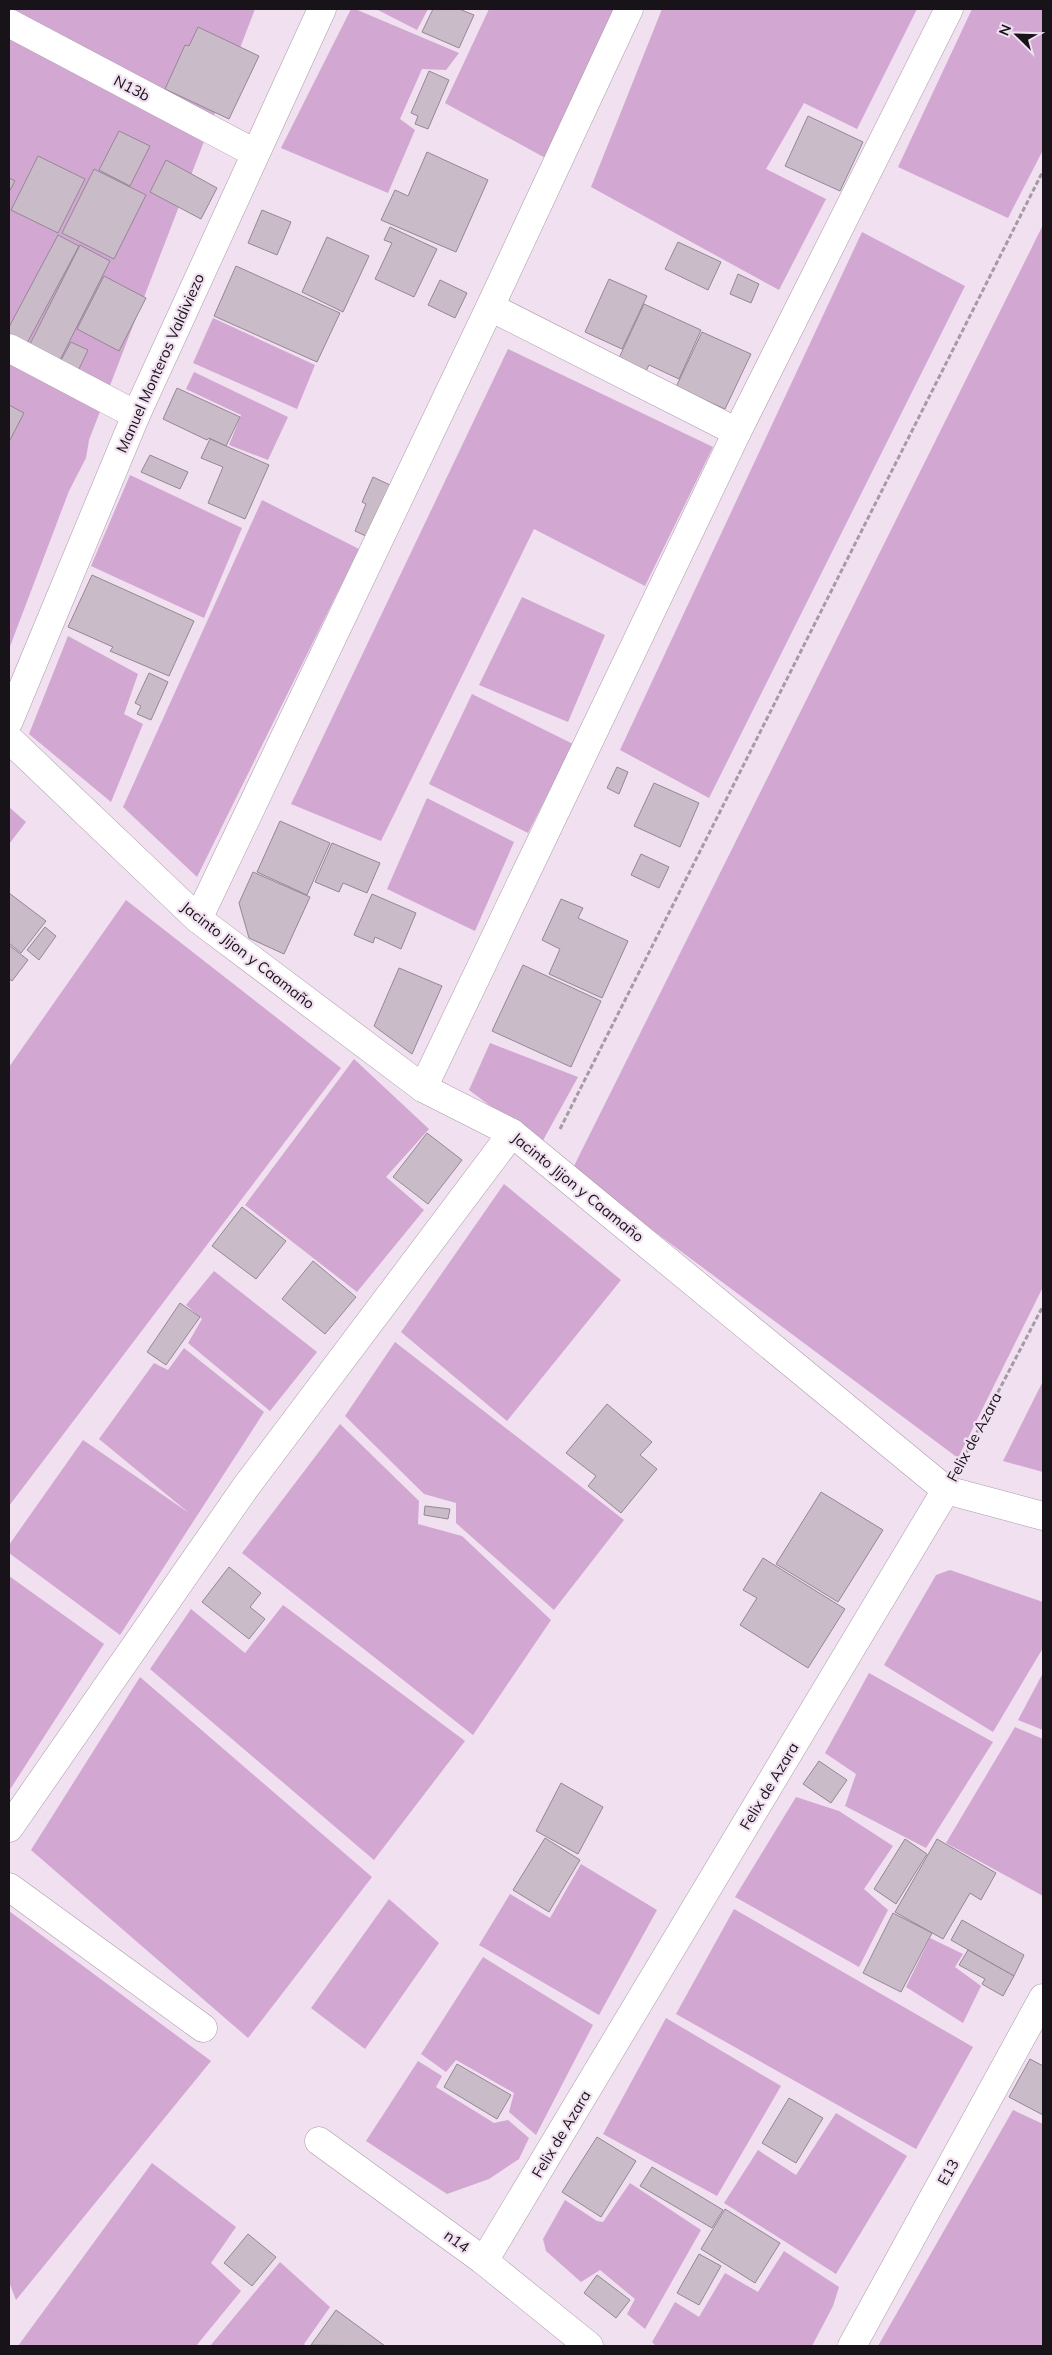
<svg xmlns="http://www.w3.org/2000/svg" width="1052" height="2355" font-family="Mulish,sans-serif">
<style>
.green{fill:#d2a7d2}
.building{fill:#cabbc9;stroke:#958795}
.lines{fill:none;stroke-linecap:round;stroke-linejoin:round}
.minor-casing{stroke:#aa9baa;stroke-width:29}
.path{stroke:#a79aa7;stroke-width:3;stroke-dasharray:5 2.5;stroke-linecap:butt}
.minor{stroke:#fff;stroke-width:28}
.labels{text-anchor:middle;dominant-baseline:central;stroke-width:4.5;stroke-linejoin:round;paint-order:stroke}
.street-label{font-size:15px;fill:#181318;stroke:#f0e0f0}
</style>
<rect width="100%" height="100%" fill="#f0e0f0"/>
<g class="green">
<polygon points="9,9 255,9 89,440 86,458 69,491 9,649"/>
<polygon points="351,9 355,9 459,53 446,70 422,69 400,119 415,130 388,193 281,148"/>
<polygon points="376,9 428,9 417,30"/>
<polygon points="489,9 614,9 549,160 445,103"/>
<polygon points="662,9 917,9 857,129 804,103 766,169 826,199 779,290 591,187"/>
<polygon points="972,9 1043,9 1043,150 1008,218 898,167"/>
<polygon points="1043,225 1043,1287 958,1458 572,1170"/>
<polygon points="862,232 965,286 709,798 620,750"/>
<polygon points="213,318 315,365 297,409 193,363"/>
<polygon points="508,349 713,447 645,586 534,529 381,841 291,804"/>
<polygon points="194,372 288,417 268,460 229,445 241,415 186,389"/>
<polygon points="130,475 242,528 204,618 91,566"/>
<polygon points="262,500 359,549 197,877 123,807"/>
<polygon points="522,597 605,635 568,722 479,685"/>
<polygon points="68,636 138,674 124,714 143,724 111,802 29,734"/>
<polygon points="472,694 573,744 528,833 429,784"/>
<polygon points="427,798 514,842 475,931 387,889"/>
<polygon points="9,807 26,822 9,844"/>
<polygon points="126,900 341,1068 9,1506 9,1067"/>
<polygon points="490,1043 578,1077 541,1144 469,1090"/>
<polygon points="354,1059 429,1129 386,1177 424,1210 357,1292 245,1205"/>
<polygon points="504,1184 621,1280 507,1421 401,1332"/>
<polygon points="214,1271 317,1352 270,1411 188,1343 202,1319 186,1305"/>
<polygon points="395,1342 624,1520 554,1610 456,1523 456,1503 424,1494 345,1416"/>
<polygon points="184,1348 264,1412 120,1635 9,1553 9,1545 83,1440 189,1513 99,1439 154,1363 168,1370"/>
<polygon points="1043,1381 1043,1472 1003,1461"/>
<polygon points="340,1424 419,1501 418,1524 462,1536 551,1620 473,1735 242,1553"/>
<polygon points="950,1570 1043,1602 1043,1648 993,1732 884,1665 936,1575"/>
<polygon points="9,1576 104,1644 9,1791"/>
<polygon points="283,1605 465,1741 374,1860 150,1669 191,1609 245,1653"/>
<polygon points="869,1673 993,1742 926,1848 845,1806 856,1774 825,1753"/>
<polygon points="1043,1673 1043,1730 1018,1720"/>
<polygon points="140,1677 372,1877 248,2038 31,1850"/>
<polygon points="1015,1727 1043,1739 1043,1896 946,1843"/>
<polygon points="796,1797 839,1811 893,1846 864,1889 888,1910 859,1967 735,1897"/>
<polygon points="581,1864 657,1910 599,2015 479,1945 510,1894 550,1918"/>
<polygon points="389,1899 439,1943 365,2049 311,2008"/>
<polygon points="734,1909 973,2047 916,2149 676,2014"/>
<polygon points="9,1911 211,2061 16,2300 9,2282"/>
<polygon points="930,1938 963,1954 955,1967 981,1986 963,2023 906,1987"/>
<polygon points="483,1957 593,2025 536,2135 509,2112 514,2093 456,2060 446,2072 421,2054"/>
<polygon points="666,2018 781,2086 717,2196 603,2134"/>
<polygon points="418,2061 442,2076 436,2087 494,2123 508,2120 529,2138 519,2159 489,2179 447,2194 366,2141"/>
<polygon points="1013,2110 1043,2124 1043,2342 1041,2346 878,2346"/>
<polygon points="836,2113 907,2156 836,2274 724,2203 758,2150 796,2175"/>
<polygon points="152,2163 236,2227 211,2263 241,2291 196,2346 18,2346"/>
<polygon points="630,2183 701,2230 645,2329 627,2314 635,2299 600,2270 581,2282 546,2251 543,2239 565,2200 597,2221 603,2222"/>
<polygon points="784,2251 839,2287 833,2306 812,2346 656,2346 652,2342 675,2302 699,2317 725,2273 758,2292"/>
<polygon points="280,2262 330,2307 304,2344 306,2346 210,2346"/>
</g>
<g class="building">
<polygon points="433,9 459,9 474,15 459,48 422,32"/>
<polygon points="198,27 259,56 229,119 165,89 185,45 189,46"/>
<polygon points="429,71 449,80 428,129 415,124 418,116 411,113"/>
<polygon points="808,116 863,142 840,191 785,166"/>
<polygon points="119,131 150,146 130,186 99,170"/>
<polygon points="427,152 488,180 456,252 381,220 395,190 408,196"/>
<polygon points="38,156 85,179 58,233 11,210"/>
<polygon points="166,160 217,188 201,219 150,192"/>
<polygon points="94,169 146,195 114,259 62,233"/>
<polygon points="9,178 15,181 9,192"/>
<polygon points="262,210 291,222 277,255 248,243"/>
<polygon points="390,227 437,249 414,297 375,279 392,243 384,240"/>
<polygon points="58,235 79,246 26,345 9,335 9,327"/>
<polygon points="327,237 369,256 343,312 302,292"/>
<polygon points="678,242 721,262 708,290 665,269"/>
<polygon points="80,245 110,261 58,364 28,348"/>
<polygon points="236,266 340,313 317,362 214,316"/>
<polygon points="738,274 759,284 751,303 730,294"/>
<polygon points="104,276 146,298 119,351 77,329"/>
<polygon points="609,279 647,296 622,349 585,332"/>
<polygon points="440,280 467,293 455,318 428,305"/>
<polygon points="644,304 701,330 679,379 649,365 646,371 619,358"/>
<polygon points="702,332 751,354 725,409 676,387"/>
<polygon points="71,342 88,350 78,371 60,362"/>
<polygon points="177,388 240,417 226,446 209,438 207,440 163,419"/>
<polygon points="9,405 24,413 9,442"/>
<polygon points="210,439 269,465 245,519 208,503 223,467 201,458"/>
<polygon points="150,455 188,472 180,489 141,472"/>
<polygon points="373,477 390,485 368,537 355,531 366,504 362,502"/>
<polygon points="92,575 194,621 169,676 110,651 113,647 68,627"/>
<polygon points="149,673 168,682 151,720 137,714 141,706 135,703"/>
<polygon points="617,767 628,772 619,794 607,788"/>
<polygon points="654,783 699,803 680,847 634,826"/>
<polygon points="280,821 330,843 307,895 257,872"/>
<polygon points="332,843 380,863 367,893 343,883 339,892 315,882"/>
<polygon points="641,854 669,867 659,888 631,875"/>
<polygon points="253,872 310,897 284,954 249,938 239,903"/>
<polygon points="9,893 46,921 21,953 9,943"/>
<polygon points="372,894 416,913 401,949 375,937 373,943 354,935"/>
<polygon points="561,899 583,908 578,918 628,941 602,998 549,974 560,949 542,940"/>
<polygon points="45,927 56,936 39,960 27,950"/>
<polygon points="9,945 28,960 12,981 9,979"/>
<polygon points="523,965 601,1001 571,1067 492,1031"/>
<polygon points="399,968 442,986 412,1054 374,1026"/>
<polygon points="427,1133 462,1160 428,1204 393,1177"/>
<polygon points="242,1207 286,1241 256,1279 212,1246"/>
<polygon points="313,1261 356,1297 325,1334 282,1299"/>
<polygon points="180,1303 200,1317 166,1365 147,1352"/>
<polygon points="607,1404 652,1442 640,1455 657,1469 621,1513 588,1486 596,1476 566,1453"/>
<polygon points="821,1492 883,1530 838,1602 776,1564"/>
<polygon points="425,1506 450,1509 448,1519 424,1515"/>
<polygon points="763,1558 845,1609 808,1668 740,1625 757,1598 743,1590"/>
<polygon points="229,1567 261,1593 250,1607 265,1619 249,1639 202,1602"/>
<polygon points="819,1761 847,1780 831,1803 803,1784"/>
<polygon points="561,1783 603,1807 578,1854 536,1831"/>
<polygon points="545,1838 580,1860 549,1912 513,1890"/>
<polygon points="905,1839 927,1854 896,1904 874,1889"/>
<polygon points="937,1839 996,1873 981,1900 970,1893 943,1939 895,1912"/>
<polygon points="893,1913 932,1933 901,1992 863,1973"/>
<polygon points="962,1920 1024,1955 1014,1976 951,1940"/>
<polygon points="968,1950 1014,1976 1003,1996 982,1984 985,1979 959,1965"/>
<polygon points="1030,2059 1043,2066 1043,2115 1009,2097"/>
<polygon points="457,2064 511,2095 497,2119 444,2087"/>
<polygon points="789,2098 823,2118 796,2163 762,2143"/>
<polygon points="597,2137 636,2161 601,2217 562,2192"/>
<polygon points="652,2167 723,2210 712,2228 640,2186"/>
<polygon points="725,2209 780,2243 755,2283 701,2249"/>
<polygon points="248,2234 276,2257 252,2286 224,2263"/>
<polygon points="699,2254 721,2266 699,2305 677,2293"/>
<polygon points="597,2275 630,2300 616,2318 584,2293"/>
<polygon points="336,2310 385,2346 311,2345"/>
</g>
<g class="lines">
<defs>
<g id="minor">
<polyline points="9,23 255,153"/>
<polyline points="490,307 737,432"/>
<polyline points="9,348 136,415"/>
<polyline points="9,721 136,415 322,9"/>
<polyline points="9,739 198,919 423,1088 512,1133 946,1490 1043,1516"/>
<polyline points="198,919 490,307 629,9"/>
<polyline points="423,1088 737,432 949,9"/>
<polyline points="9,1828 245,1488 512,1133"/>
<polyline points="9,1887 203,2028"/>
<polyline points="319,2141 484,2261 589,2346"/>
<polyline points="484,2261 946,1490"/>
<polyline points="852,2346 1043,1998"/>
</g>
</defs>
<use href="#minor" class="minor-casing"/>
<g class="path">
<polyline points="560,1129 1043,171"/>
<polyline points="963,1459 1043,1306"/>
</g>
<use href="#minor" class="minor"/>
</g>
<g class="labels">
<g class="street-label">
<text transform="translate(132 88) rotate(28)">N13b</text>
<text transform="translate(160 363) rotate(-66)">Manuel Monteros Valdiviezo</text>
<text transform="translate(248 955) rotate(38)">Jacinto Jijon y Caamaño</text>
<text transform="translate(578 1187) rotate(39)">Jacinto Jijon y Caamaño</text>
<text transform="translate(974 1437) rotate(-62)">Felix de Azara</text>
<text transform="translate(769 1786) rotate(-59)">Felix de Azara</text>
<text transform="translate(561 2134) rotate(-59)">Felix de Azara</text>
<text transform="translate(948 2172) rotate(-61)">E13</text>
<text transform="translate(457 2241) rotate(36)">n14</text>
</g>
</g>
<rect width="1052" height="2355" fill="none" stroke="#181318" stroke-width="20"/>
<g transform="translate(1017 35) rotate(293)" stroke="#f0e0f0" stroke-width="4" paint-order="stroke">
<path d="M0-4L9 19L0 12L-9 19Z" fill="#181318"/>
<text y="-8" font-size="14" font-weight="bold" text-anchor="middle" fill="#181318">N</text>
</g>
</svg>
